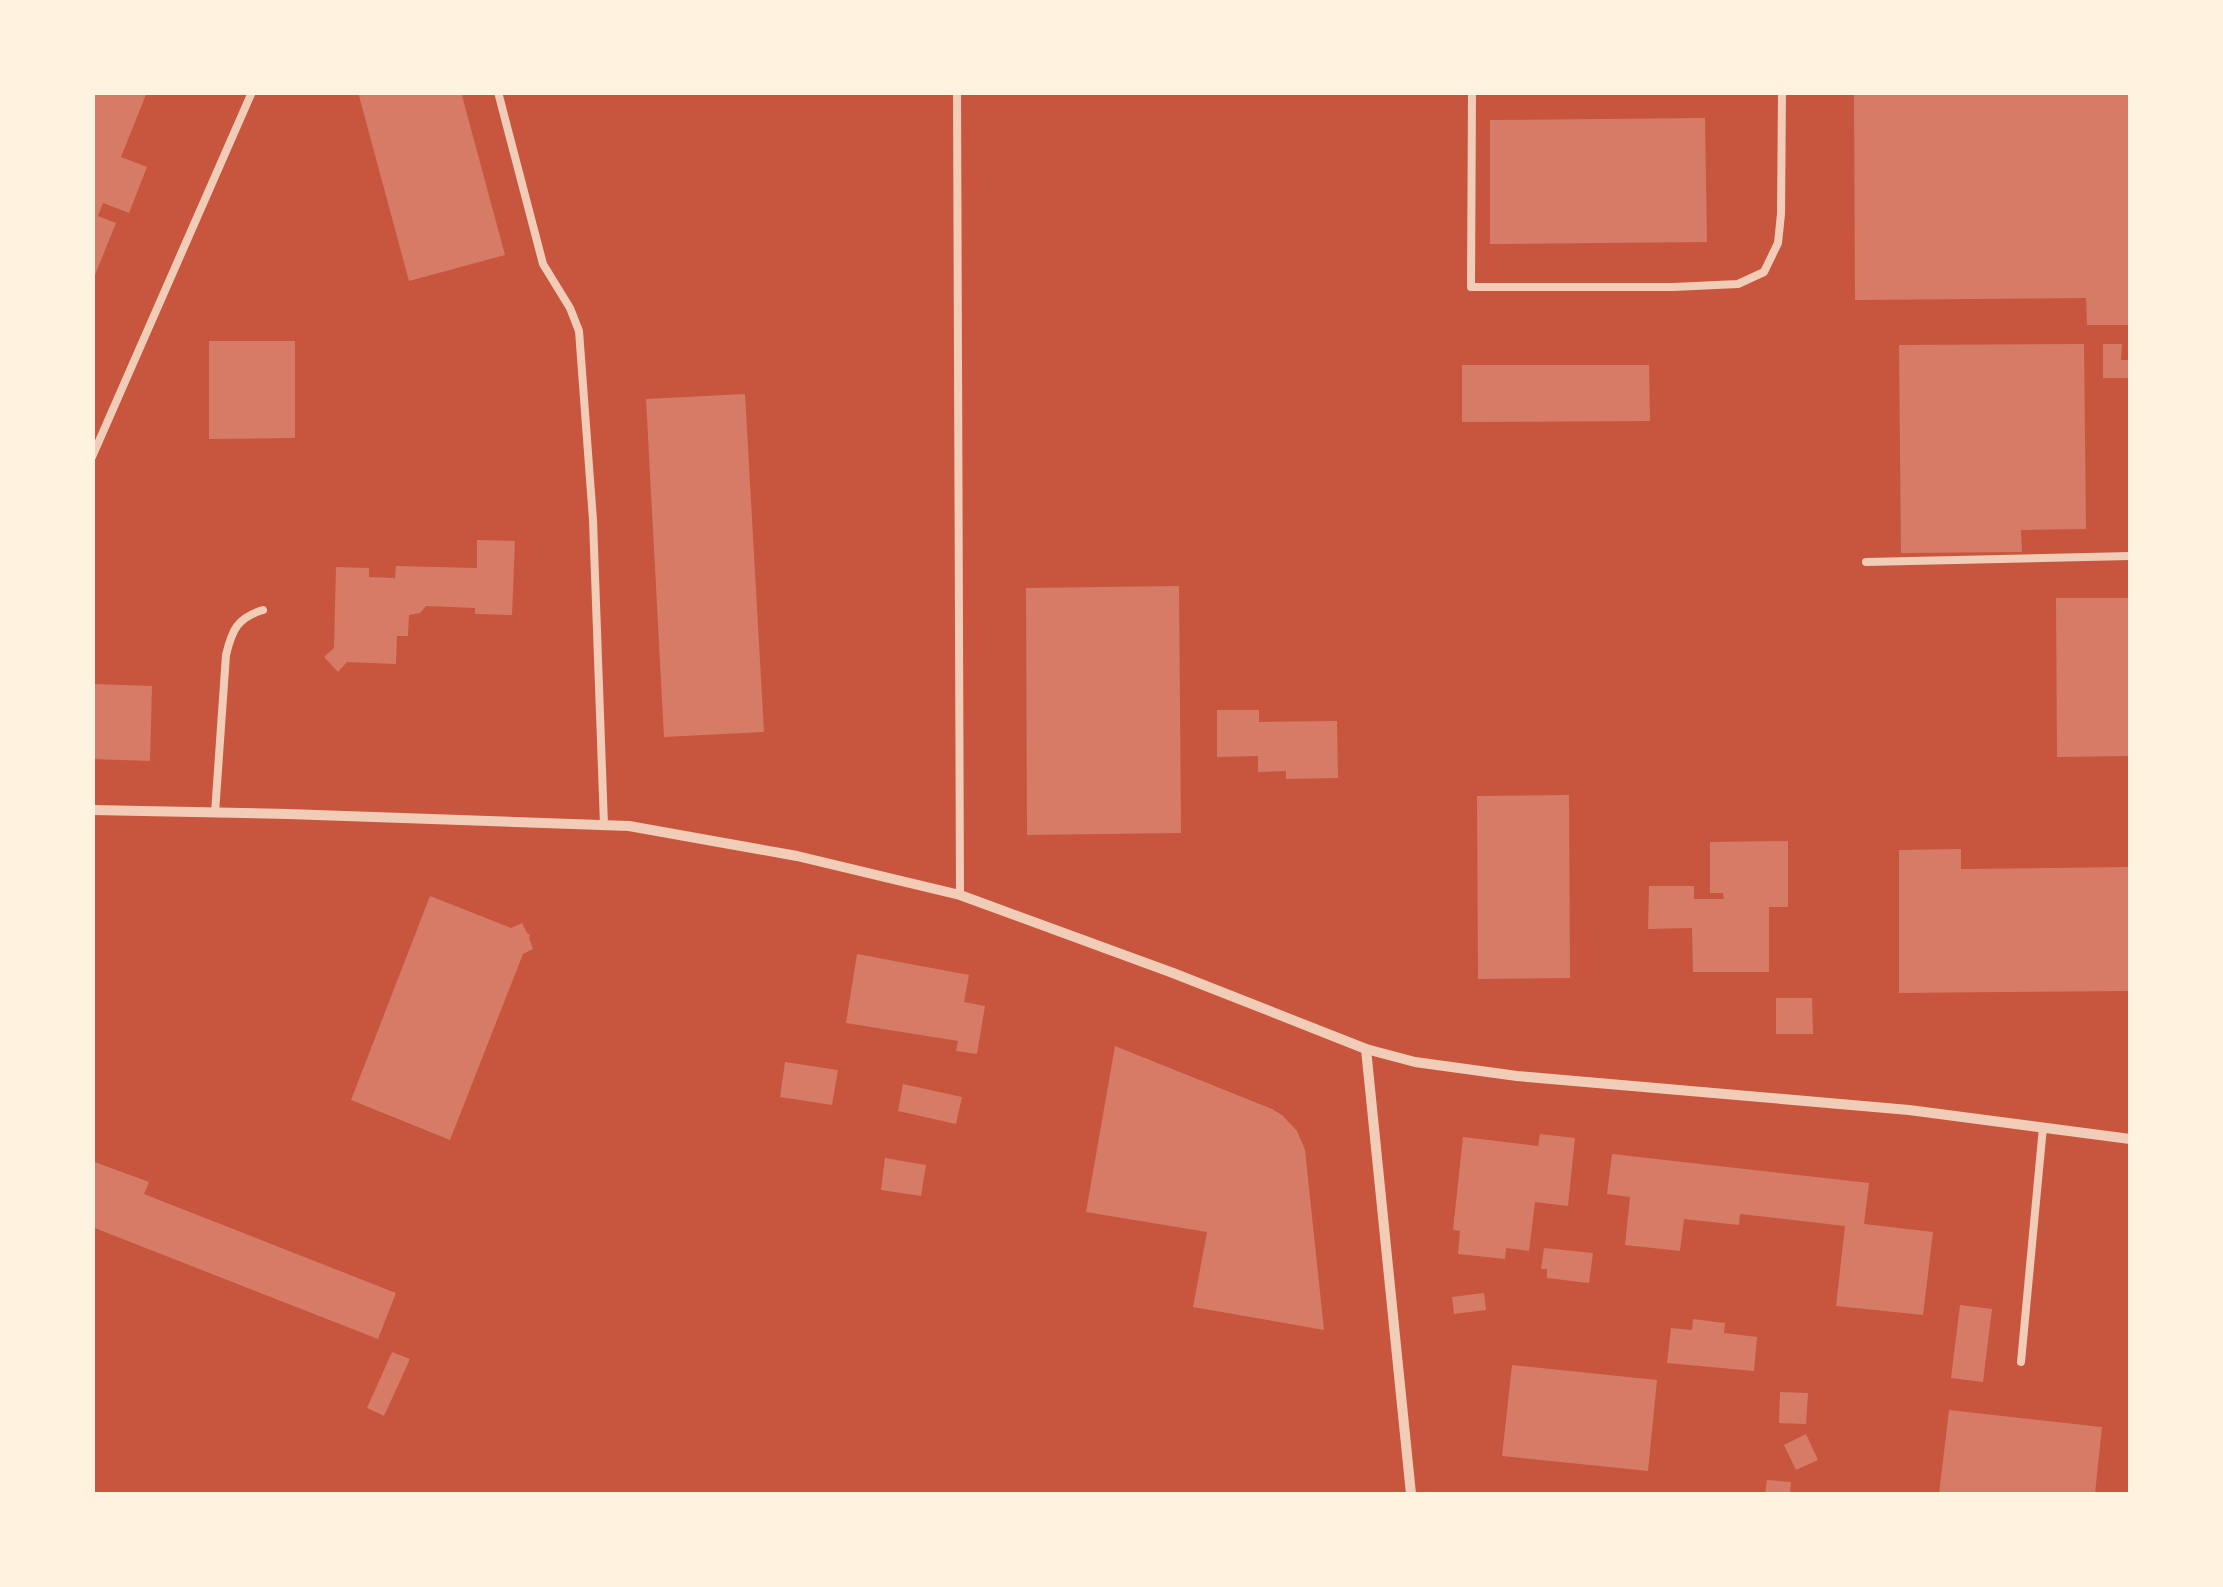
<svg xmlns="http://www.w3.org/2000/svg" width="2223" height="1587" font-family="Montserrat,sans-serif">
<style>
.building{fill:#d67c66}
.lines{fill:none;stroke-linecap:round;stroke-linejoin:round}
.service{stroke:#f1ccb7;stroke-width:8}
.minor{stroke:#f1ccb7;stroke-width:10}
</style>
<rect width="100%" height="100%" fill="#c8553d"/>
<g class="building">
<polygon points="92,92 147,92 121,157 147,167 129,213 103,203 98,216 116,223 93,280"/>
<polygon points="358,92 461,92 505,255 409,281"/>
<polygon points="1854,92 2130,92 2130,325 2087,325 2086,298 1855,300"/>
<polygon points="1705,118 1707,242 1490,244 1490,120"/>
<polygon points="209,341 295,341 295,438 209,439"/>
<polygon points="2084,344 2086,529 2021,530 2022,552 1901,553 1899,345"/>
<polygon points="2103,344 2122,344 2121,360 2130,360 2130,378 2103,378"/>
<polygon points="1462,365 1649,365 1650,421 1462,422"/>
<polygon points="745,394 764,732 664,737 646,399"/>
<polygon points="477,540 515,541 512,615 475,614 475,608 426,606 420,613 409,615 408,636 397,636 396,664 347,662 338,672 324,657 334,648 336,567 369,568 369,577 395,578 396,566 477,568"/>
<polygon points="1179,586 1181,833 1027,835 1026,588"/>
<polygon points="2056,598 2130,598 2130,756 2057,757"/>
<polygon points="93,684 152,686 150,761 92,759"/>
<polygon points="1217,710 1259,710 1259,722 1337,721 1338,778 1286,779 1286,771 1258,772 1258,756 1217,757"/>
<polygon points="1569,795 1570,978 1478,979 1477,796"/>
<polygon points="1788,841 1788,907 1769,907 1769,972 1693,972 1692,928 1648,929 1649,886 1694,886 1694,899 1724,899 1723,893 1710,893 1710,842"/>
<polygon points="1961,849 1961,869 2130,867 2130,991 1899,993 1899,850"/>
<polygon points="430,896 511,928 522,923 527,933 530,935 529,938 533,949 523,954 450,1140 351,1100"/>
<polygon points="857,954 969,975 964,1002 985,1006 977,1054 956,1051 958,1041 846,1023"/>
<polygon points="1776,998 1812,998 1813,1034 1776,1034"/>
<polygon points="1115,1046 1272,1109 1282,1115 1297,1131 1305,1150 1324,1330 1193,1307 1207,1232 1086,1212"/>
<polygon points="785,1062 838,1070 832,1105 780,1097"/>
<polygon points="903,1084 962,1097 956,1124 898,1111"/>
<polygon points="1540,1134 1575,1138 1568,1206 1535,1202 1529,1251 1506,1248 1505,1259 1458,1254 1460,1231 1453,1230 1463,1137 1538,1146"/>
<polygon points="1612,1154 1869,1183 1864,1224 1933,1232 1923,1315 1836,1306 1845,1226 1740,1214 1739,1225 1684,1219 1680,1251 1625,1245 1630,1197 1607,1194"/>
<polygon points="885,1158 926,1165 921,1196 881,1190"/>
<polygon points="92,1161 149,1182 144,1194 396,1293 378,1339 92,1227"/>
<polygon points="1544,1248 1593,1253 1589,1283 1547,1278 1547,1269 1541,1269"/>
<polygon points="1484,1293 1486,1310 1454,1314 1452,1297"/>
<polygon points="1960,1305 1992,1309 1983,1382 1951,1378"/>
<polygon points="1693,1319 1725,1323 1724,1333 1757,1337 1754,1371 1667,1363 1671,1328 1692,1330"/>
<polygon points="392,1352 410,1359 384,1416 367,1408"/>
<polygon points="1512,1365 1657,1380 1648,1471 1502,1456"/>
<polygon points="1780,1392 1808,1393 1806,1424 1779,1423"/>
<polygon points="1949,1410 2102,1427 2095,1494 1939,1494"/>
<polygon points="1806,1434 1818,1460 1796,1470 1784,1445"/>
<polygon points="1767,1480 1791,1482 1790,1494 1765,1494"/>
</g>
<g class="lines">
<g class="service">
<polyline points="498,92 543,264 570,308 579,331 593,520 604,825"/>
<polyline points="957,92 960,895"/>
<polyline points="1472,92 1471,287 1673,287 1738,284 1764,272 1778,243 1781,214 1782,92"/>
<polyline points="92,457 252,92"/>
<polyline points="1866,562 2130,556"/>
<path d="M215 813 226 655C232 630 237 618 263 610"/>
<polyline points="2021,1362 2043,1127"/>
</g>
<g class="minor">
<polyline points="92,810 288,814 629,826 797,856 960,895 1173,973 1366,1049 1415,1062 1517,1076 1909,1110 2130,1139"/>
<polyline points="1366,1049 1411,1494"/>
</g>
</g>
<rect width="2223" height="1587" fill="none" stroke="#fff3e0" stroke-width="190"/>
</svg>
